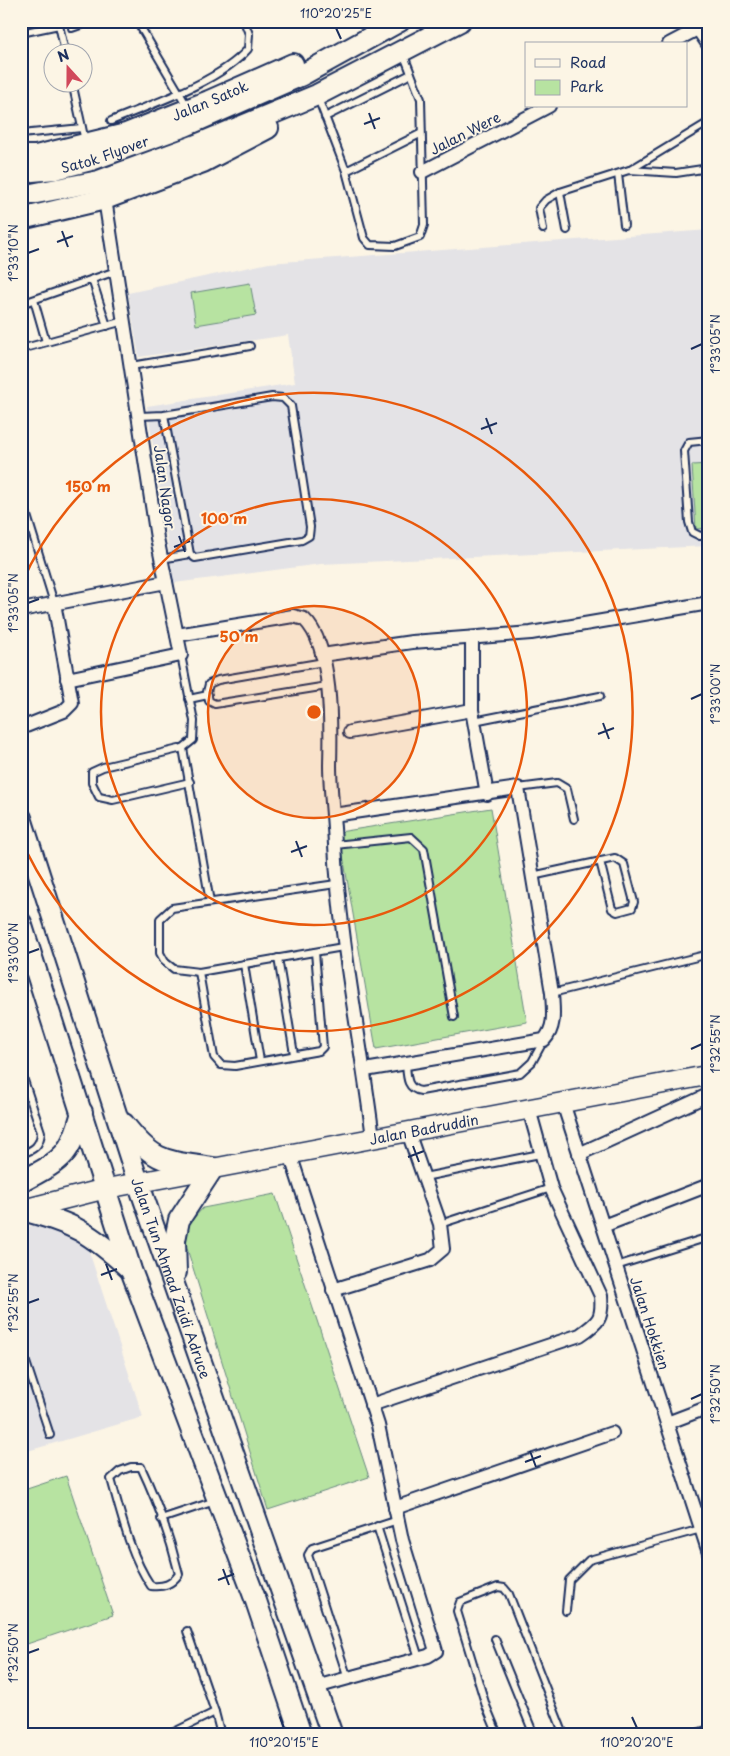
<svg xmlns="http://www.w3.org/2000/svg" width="730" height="1756" font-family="'Playpen Sans',sans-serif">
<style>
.built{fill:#e4e3e6}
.green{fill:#b7e3a1;stroke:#698980}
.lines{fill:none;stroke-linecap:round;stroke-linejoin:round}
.lane-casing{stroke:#1b2f5e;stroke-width:10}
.street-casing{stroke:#1b2f5e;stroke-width:16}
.secondary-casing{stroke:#1b2f5e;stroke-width:22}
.primary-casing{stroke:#1b2f5e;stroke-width:24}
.lane{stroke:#fcf5e5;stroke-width:6}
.street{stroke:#fcf5e5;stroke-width:12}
.secondary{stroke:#fcf5e5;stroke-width:19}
.primary{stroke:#fcf5e5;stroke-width:20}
.ticks{fill:none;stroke:#1b2f5e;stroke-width:2}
.ring{fill:none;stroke:#e8590c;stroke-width:2.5}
.labels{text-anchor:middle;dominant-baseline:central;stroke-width:4;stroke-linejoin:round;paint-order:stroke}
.street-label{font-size:14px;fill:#1b2f5e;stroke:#fcf5e5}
.centre{fill:#e8590c;stroke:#fcf5e5;stroke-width:2.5}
.ring-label{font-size:15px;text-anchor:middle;font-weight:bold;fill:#e8590c;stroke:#fcf5e5;stroke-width:4;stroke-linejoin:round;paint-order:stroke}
.neatline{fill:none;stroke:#1b2f5e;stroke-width:2}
.ticks-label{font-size:12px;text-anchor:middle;fill:#1b2f5e}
</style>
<rect width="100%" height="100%" fill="#fcf5e5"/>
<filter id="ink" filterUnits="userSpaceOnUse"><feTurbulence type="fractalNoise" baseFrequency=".02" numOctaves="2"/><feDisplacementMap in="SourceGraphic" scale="10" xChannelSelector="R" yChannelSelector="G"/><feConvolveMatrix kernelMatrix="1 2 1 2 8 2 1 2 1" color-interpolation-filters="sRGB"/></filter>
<g filter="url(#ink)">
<g class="built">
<polygon points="709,230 709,546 321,564 174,583 147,406 295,383 288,335 139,357 128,293 269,263"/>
<polygon points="42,1223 87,1245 143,1417 21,1453 21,1228"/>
</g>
<g class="green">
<polygon points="250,283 256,315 196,325 191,293"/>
<polygon points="709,464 709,528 696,529 692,465"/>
<polygon points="491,808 527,1022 376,1049 339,832"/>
<polygon points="275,1194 369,1477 268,1510 185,1242 190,1222 203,1208"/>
<polygon points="66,1476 113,1615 21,1646 21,1491"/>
</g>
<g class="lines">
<defs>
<g id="lane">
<polyline points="137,21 187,106"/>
<polyline points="72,28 92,21"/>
<polyline points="695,30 709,51"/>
<polyline points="21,33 59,25 65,52"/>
<polyline points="72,82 85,141"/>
<polyline points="318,98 346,171 420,134"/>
<polyline points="325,117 411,74"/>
<path d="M111 121C152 104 219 82 248 49L249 34 244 21"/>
<polyline points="21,134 82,128"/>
<polyline points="630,170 709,122"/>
<polyline points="346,171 364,238 370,245 395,246 420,237 424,225 421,99 403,53"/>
<polyline points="618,174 624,225"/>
<polyline points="560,192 567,230"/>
<polyline points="543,229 539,208 546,200 560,192 629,170 676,173 709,168"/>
<polyline points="92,279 107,326"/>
<polyline points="34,300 46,342"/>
<polyline points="21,304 116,271"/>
<polyline points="21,349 124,321"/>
<polyline points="131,366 250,346"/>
<polyline points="139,416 164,415 272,397 283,398 291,406 310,527 309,536 302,540 195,558 190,554 164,415"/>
<polyline points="709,440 689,442 684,451 689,522 692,532 700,536 709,535"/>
<polyline points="21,496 54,603"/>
<polyline points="161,559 190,554"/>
<polyline points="181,655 194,721 193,740 183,748 210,902"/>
<polyline points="324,662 218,680 209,684 207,692 209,701 215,704 327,686"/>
<polyline points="189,699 208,695"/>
<polyline points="474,721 600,696"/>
<polyline points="183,748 103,767 92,772 92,783 99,797 113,800 190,782"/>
<polyline points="518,788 557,783 567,789 574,819"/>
<polyline points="335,845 411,837 424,849 454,1017"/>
<polyline points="532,876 615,858 624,864 634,902 632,908 617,912 612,909 600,861"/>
<polyline points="336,884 172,908 160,919 160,953 165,962 174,969 199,972 343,947"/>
<polyline points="278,958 294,1054"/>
<polyline points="244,964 260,1061"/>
<polyline points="199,972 214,1057 221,1065 235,1066 319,1051 323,1047 315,952"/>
<polyline points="552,993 709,954"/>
<path d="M406 1063C407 1076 406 1089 421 1091L520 1073 532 1062 544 1040"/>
<path d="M21 1071 41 1132C40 1146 34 1150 21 1154"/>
<polyline points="424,1177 540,1154"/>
<polyline points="440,1224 551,1188"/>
<polyline points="616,1266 709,1237"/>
<polyline points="21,1347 50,1435"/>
<path d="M131 1467H141C157 1501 170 1537 179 1574 171 1585 164 1587 151 1586 130 1555 121 1514 111 1479L120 1471Z"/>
<polyline points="161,1519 215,1501"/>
<polyline points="377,1526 419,1658"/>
<polyline points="566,1611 569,1580 589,1560 701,1529"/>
<polyline points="495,1639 534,1735"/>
<polyline points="348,1679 308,1555 312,1548 398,1520"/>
<polyline points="215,1712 221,1735"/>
<polyline points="168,1735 215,1712 187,1631"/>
<polyline points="498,1735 486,1706 457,1611 460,1602 498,1587 504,1588 509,1594 564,1735"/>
<polyline points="691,1735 709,1729"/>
</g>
<g id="street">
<polyline points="669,44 709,23"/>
<polyline points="422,172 549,106"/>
<polyline points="21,610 166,582"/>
<path d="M177 635 293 616 304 619C333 646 331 727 330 765 330 791 334 818 335 845 340 944 361 1040 373 1138"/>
<polyline points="472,639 472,710 487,794"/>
<polyline points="322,655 412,642 531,633 709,603"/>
<polyline points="67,679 181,655 157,538 105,199"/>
<polyline points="21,728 64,711 72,703 54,603"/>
<polyline points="350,732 472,710"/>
<path d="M333 815 518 788 552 993C553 1011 556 1027 544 1040L365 1070"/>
<polyline points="563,1103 709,1553"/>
<polyline points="290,1154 378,1425 402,1540 436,1651 428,1656 316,1687"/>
<polyline points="579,1154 708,1095"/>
<polyline points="603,1226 709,1185"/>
<polyline points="333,1290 430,1260 443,1249 440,1224 408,1132"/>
<path d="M371 1405 580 1335C599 1322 603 1318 601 1296L551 1188 529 1109"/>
<polyline points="667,1423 709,1407"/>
<polyline points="395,1508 612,1433"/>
</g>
<g id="secondary">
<path id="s1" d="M21 1210 104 1189 709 1075"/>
</g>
<g id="primary">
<path id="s2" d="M21 156H36L126 134 209 101 293 64"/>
<path id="s3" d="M21 172 55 169 91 160 185 126 302 75 400 21"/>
<polyline points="21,196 99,181 194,146 317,95 460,21"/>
<polyline points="21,219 105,199 203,162 268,128"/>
<path id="s4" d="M21 818 138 1182 332 1735"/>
<polyline points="21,923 131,1270 256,1601 301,1735"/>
<path d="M124 1124C155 1164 166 1161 213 1168L179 1220 175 1240 176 1272"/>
<path d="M21 1182C61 1160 70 1158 82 1112"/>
<path d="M22 1210C74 1223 90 1233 130 1269"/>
</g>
</defs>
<use href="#lane" class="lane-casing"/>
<use href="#street" class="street-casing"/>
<use href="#secondary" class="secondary-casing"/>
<use href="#primary" class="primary-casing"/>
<use href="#lane" class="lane"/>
<use href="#street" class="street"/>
<use href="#secondary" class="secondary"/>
<use href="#primary" class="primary"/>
</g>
</g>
<path class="ticks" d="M336 28 341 39M369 113 375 129M364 124 380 118M62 231 68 247M57 242 73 236M28 253 39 249M691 349 702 344M486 418 492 434M481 429 497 423M179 536 185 552M174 547 190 541M28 603 39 599M691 699 702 694M603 723 609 739M598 734 614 728M296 841 302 857M291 852 307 846M28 953 39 949M691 1049 702 1044M413 1146 419 1162M408 1157 424 1151M106 1264 112 1280M101 1275 117 1269M28 1303 39 1299M691 1399 702 1394M530 1451 536 1467M525 1462 541 1456M223 1569 229 1585M218 1580 234 1574M28 1653 39 1649M280 1717 284 1728M632 1717 637 1728"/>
<circle cx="314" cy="712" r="106" fill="#e8590c" fill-opacity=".12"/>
<g class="ring">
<circle cx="314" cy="712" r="106"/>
<circle cx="314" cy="712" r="213"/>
<path d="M21 585A319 319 0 1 1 21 839"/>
</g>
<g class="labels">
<g class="street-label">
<text stroke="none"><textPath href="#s2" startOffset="198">Jalan Satok</textPath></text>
<text transform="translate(465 133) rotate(-27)">Jalan Were</text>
<text stroke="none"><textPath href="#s3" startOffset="86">Satok Flyover</textPath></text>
<text transform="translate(165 487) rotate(82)">Jalan Nagor</text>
<text stroke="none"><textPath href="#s1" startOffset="411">Jalan Badruddin</textPath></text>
<text stroke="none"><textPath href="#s4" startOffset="484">Jalan Tun Ahmad Zaidi Adruce</textPath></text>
<text transform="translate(650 1323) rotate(72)">Jalan Hokkien</text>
</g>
</g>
<circle cx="314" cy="712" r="8" class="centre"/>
<g class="ring-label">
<text x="88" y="492">150 m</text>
<text x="224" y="524">100 m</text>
<text x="239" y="642">50 m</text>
</g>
<rect width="730" height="1756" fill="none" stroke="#fcf5e5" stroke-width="55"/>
<rect x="525" y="42" width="162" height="65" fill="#fcf5e5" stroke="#a2a6af"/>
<rect x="535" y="59" width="25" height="8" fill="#fcf5e5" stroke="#a2a6af"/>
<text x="570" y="68" font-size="15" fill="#1b2f5e">Road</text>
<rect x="535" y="80" width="25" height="15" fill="#b7e3a1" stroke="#a2a6af"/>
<text x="570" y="92" font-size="15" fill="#1b2f5e">Park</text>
<g transform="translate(68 68) rotate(339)"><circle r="24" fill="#fcf5e5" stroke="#a2a6af"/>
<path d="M0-4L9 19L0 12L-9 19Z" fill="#d1495b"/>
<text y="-8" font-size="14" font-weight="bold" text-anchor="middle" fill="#1b2f5e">N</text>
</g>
<rect x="28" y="28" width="674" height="1700" class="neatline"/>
<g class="ticks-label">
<text x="336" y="18">110°20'25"E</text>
<text transform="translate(14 253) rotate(-90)" y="4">1°33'10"N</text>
<text transform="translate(716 344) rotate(-90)" y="4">1°33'05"N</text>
<text transform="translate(14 603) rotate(-90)" y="4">1°33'05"N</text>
<text transform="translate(716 694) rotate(-90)" y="4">1°33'00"N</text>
<text transform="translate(14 953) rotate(-90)" y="4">1°33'00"N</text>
<text transform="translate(716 1044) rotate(-90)" y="4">1°32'55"N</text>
<text transform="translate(14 1303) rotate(-90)" y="4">1°32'55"N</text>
<text transform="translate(716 1394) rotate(-90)" y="4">1°32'50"N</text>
<text transform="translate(14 1653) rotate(-90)" y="4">1°32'50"N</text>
<text x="284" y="1747">110°20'15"E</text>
<text x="637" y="1747">110°20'20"E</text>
</g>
</svg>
